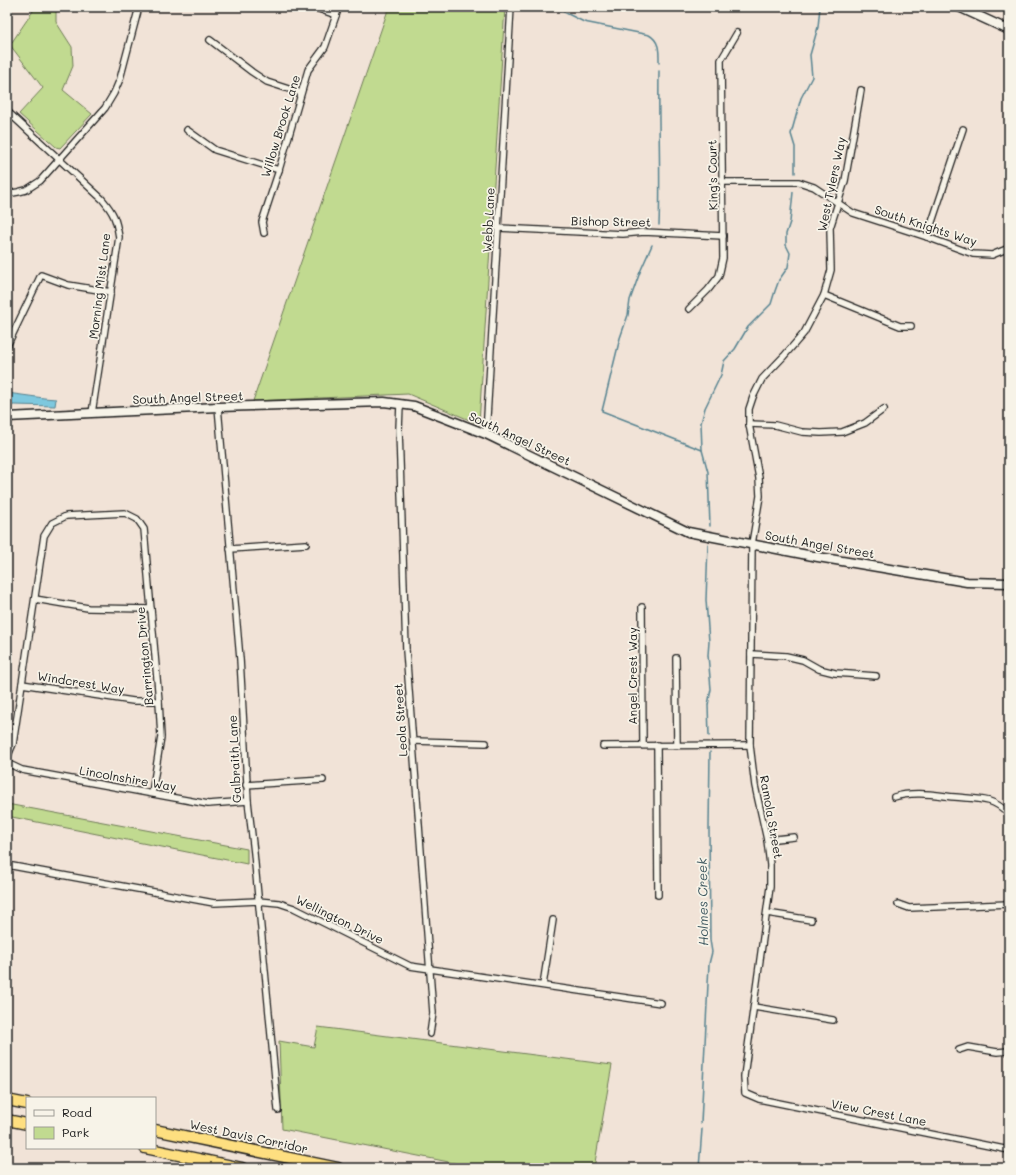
<svg xmlns="http://www.w3.org/2000/svg" width="1016" height="1175" font-family="Mali,sans-serif">
<style>
.green{fill:#c1da90;stroke:#6e7b56}
.water{fill:#7ec8de;stroke:#578390}
.lines{fill:none;stroke-linecap:round;stroke-linejoin:round}
.stream{stroke:#578390;stroke-width:1.5}
.street-casing{stroke:#1c1c1c;stroke-width:8}
.secondary-casing{stroke:#1c1c1c;stroke-width:11}
.highway-casing{stroke:#1c1c1c;stroke-width:13}
.street{stroke:#f7f3e8;stroke-width:5.5}
.secondary{stroke:#f7f3e8;stroke-width:8}
.highway{stroke:#fedf80;stroke-width:10}
.labels{text-anchor:middle;dominant-baseline:central;stroke-width:3.5;stroke-linejoin:round;paint-order:stroke}
.street-label{font-size:12px;fill:#1c1c1c;stroke:#f7f3e8}
.water-label{font-size:13px;font-style:italic;fill:#3e5860;stroke:#f7f3e8}
</style>
<rect width="100%" height="100%" fill="#f1e3d7"/>
<filter id="ink" filterUnits="userSpaceOnUse"><feTurbulence type="fractalNoise" baseFrequency=".025" numOctaves="2"/><feDisplacementMap in="SourceGraphic" scale="8" xChannelSelector="R" yChannelSelector="G"/><feConvolveMatrix kernelMatrix="1 2 1 2 8 2 1 2 1" color-interpolation-filters="sRGB"/></filter>
<g filter="url(#ink)">
<g class="green">
<polygon points="33,7 56,7 56,22 72,47 73,66 63,90 92,114 60,148 56,147 19,114 43,88 10,45 33,11"/>
<polygon points="389,7 505,7 479,424 408,394 253,401"/>
<polygon points="7,804 247,849 247,864 7,816"/>
<polygon points="318,1027 612,1065 594,1168 479,1168 282,1129 279,1041 314,1047"/>
</g>
<polygon class="water" points="7,393 44,398 56,399 55,406 14,405 7,406"/>
<g class="lines">
<g class="stream">
<path d="M554 7 584 22 649 35C660 41 659 52 659 63"/>
<polyline points="795,173 795,147 791,134 801,98 812,77 810,55 818,27 820,7"/>
<path d="M659 225C661 174 658 122 659 71"/>
<polyline points="652,245 640,272 630,300 628,315 620,338 602,411 702,450"/>
<polyline points="710,526 708,472 702,450 701,423 705,408 721,375 724,361 735,349 748,327 771,304 775,291 779,280 788,267 790,253 786,245 786,234 790,222 793,192"/>
<polyline points="708,544 706,600 709,642 708,655 711,689 708,705 709,736"/>
<polyline points="701,1123 709,964 712,952 710,940 709,828 710,752"/>
<polyline points="699,1168 702,1129"/>
</g>
<defs>
<g id="street">
<polyline points="313,7 336,15"/>
<polyline points="210,40 252,72 267,82 301,93"/>
<polyline points="861,90 845,181 830,228 831,270 824,295 804,333 784,356 762,379 753,397 749,409 749,424 759,478 760,496 752,544 750,745 755,786 767,840 770,865 770,887 744,1076 745,1093 759,1099 1009,1150"/>
<path d="M7 111 102 199C114 213 116 219 119 237L92 413"/>
<polyline points="187,130 215,150 279,170"/>
<polyline points="723,182 799,182 814,187 853,213 927,237 973,254 992,255 1009,248"/>
<polyline points="7,194 18,192 26,190 40,181 105,108 114,93 120,79 139,7"/>
<polyline points="498,228 623,234 644,232 723,236"/>
<polyline points="264,233 262,222 279,170 308,70 325,47 339,7"/>
<polyline points="927,237 963,129"/>
<polyline points="824,295 900,326 911,326"/>
<polyline points="689,309 708,290 719,276 723,258 721,60 737,33"/>
<polyline points="7,346 41,275 68,285 111,292"/>
<polyline points="400,404 399,430 406,650 433,1013 430,1034"/>
<polyline points="218,407 240,659 248,801 254,853 278,1110"/>
<polyline points="749,424 775,425 802,432 821,433 842,432 865,423 884,409"/>
<polyline points="486,434 511,7"/>
<polyline points="230,549 306,544"/>
<polyline points="35,599 88,608 151,609"/>
<polyline points="642,607 643,745"/>
<polyline points="751,654 786,656 803,660 819,669 835,673 876,676"/>
<polyline points="676,658 677,745"/>
<polyline points="22,684 133,701 159,701"/>
<polyline points="413,741 486,743"/>
<polyline points="657,745 658,895"/>
<polyline points="603,746 750,745"/>
<polyline points="7,758 13,744 44,536 52,523 66,516 125,513 137,519 144,529 159,701 161,737 152,793"/>
<polyline points="7,763 22,770 208,804 248,801"/>
<polyline points="246,785 323,780"/>
<path d="M894 797C914 791 935 795 955 797 966 798 978 798 989 801 996 803 1004 809 1009 814"/>
<polyline points="767,840 794,837"/>
<polyline points="7,865 214,903 258,901 279,903 294,908 410,966 661,1003"/>
<polyline points="898,904 909,908 1009,904"/>
<polyline points="767,913 811,920"/>
<polyline points="543,985 553,920"/>
<polyline points="754,1007 833,1020"/>
<polyline points="959,1050 968,1047 997,1052 1009,1051"/>
</g>
<g id="secondary">
<polyline points="959,7 1009,30"/>
<polyline points="7,417 218,407 384,402 414,406 486,434 688,532 818,557 967,582 1009,583"/>
</g>
<g id="highway">
<polyline points="7,1100 27,1104"/>
<polyline points="7,1120 27,1124"/>
<polyline points="155,1130 338,1168"/>
<polyline points="145,1148 242,1168"/>
</g>
</defs>
<use href="#street" class="street-casing"/>
<use href="#secondary" class="secondary-casing"/>
<use href="#highway" class="highway-casing"/>
<use href="#street" class="street"/>
<use href="#secondary" class="secondary"/>
<use href="#highway" class="highway"/>
</g>
</g>
<g class="labels">
<g class="street-label">
<text transform="translate(280 126) rotate(-73)">Willow Brook Lane</text>
<text transform="translate(712 175) rotate(-91)">King's Court</text>
<text transform="translate(831 184) rotate(-78)">West Tylers Way</text>
<text transform="translate(488 220) rotate(-87)">Webb Lane</text>
<text transform="translate(611 221) rotate(1)">Bishop Street</text>
<text transform="translate(926 225) rotate(18)">South Knights Way</text>
<text transform="translate(99 286) rotate(-83)">Morning Mist Lane</text>
<text transform="translate(188 397) rotate(-2)">South Angel Street</text>
<text transform="translate(520 438) rotate(25)">South Angel Street</text>
<text transform="translate(820 544) rotate(10)">South Angel Street</text>
<text transform="translate(144 656) rotate(-95)">Barrington Drive</text>
<text transform="translate(632 676) rotate(-90)">Angel Crest Way</text>
<text transform="translate(81 682) rotate(9)">Windcrest Way</text>
<text transform="translate(400 720) rotate(-94)">Leola Street</text>
<text transform="translate(234 759) rotate(-93)">Galbraith Lane</text>
<text transform="translate(128 778) rotate(10)">Lincolnshire Way</text>
<text transform="translate(772 817) rotate(80)">Ramola Street</text>
<text transform="translate(340 919) rotate(26)">Wellington Drive</text>
<text transform="translate(879 1112) rotate(11)">View Crest Lane</text>
<text transform="translate(249 1136) rotate(12)">West Davis Corridor</text>
</g>
<g class="water-label">
<text transform="translate(702 902) rotate(-91)">Holmes Creek</text>
</g>
</g>
<rect width="1016" height="1175" fill="none" stroke="#f7f3e8" stroke-width="24"/>
<rect x="12" y="12" width="992" height="1151" fill="none" stroke="#1c1c1c" stroke-width="1.5" filter="url(#ink)"/>
<rect x="26" y="1097" width="130" height="52" fill="#f7f3e8" stroke="#9f9d96"/>
<rect x="34" y="1110" width="20" height="6" fill="#f7f3e8" stroke="#9f9d96"/>
<text x="62" y="1117" font-size="12" fill="#1c1c1c">Road</text>
<rect x="34" y="1127" width="20" height="12" fill="#c1da90" stroke="#9f9d96"/>
<text x="62" y="1137" font-size="12" fill="#1c1c1c">Park</text>
</svg>
